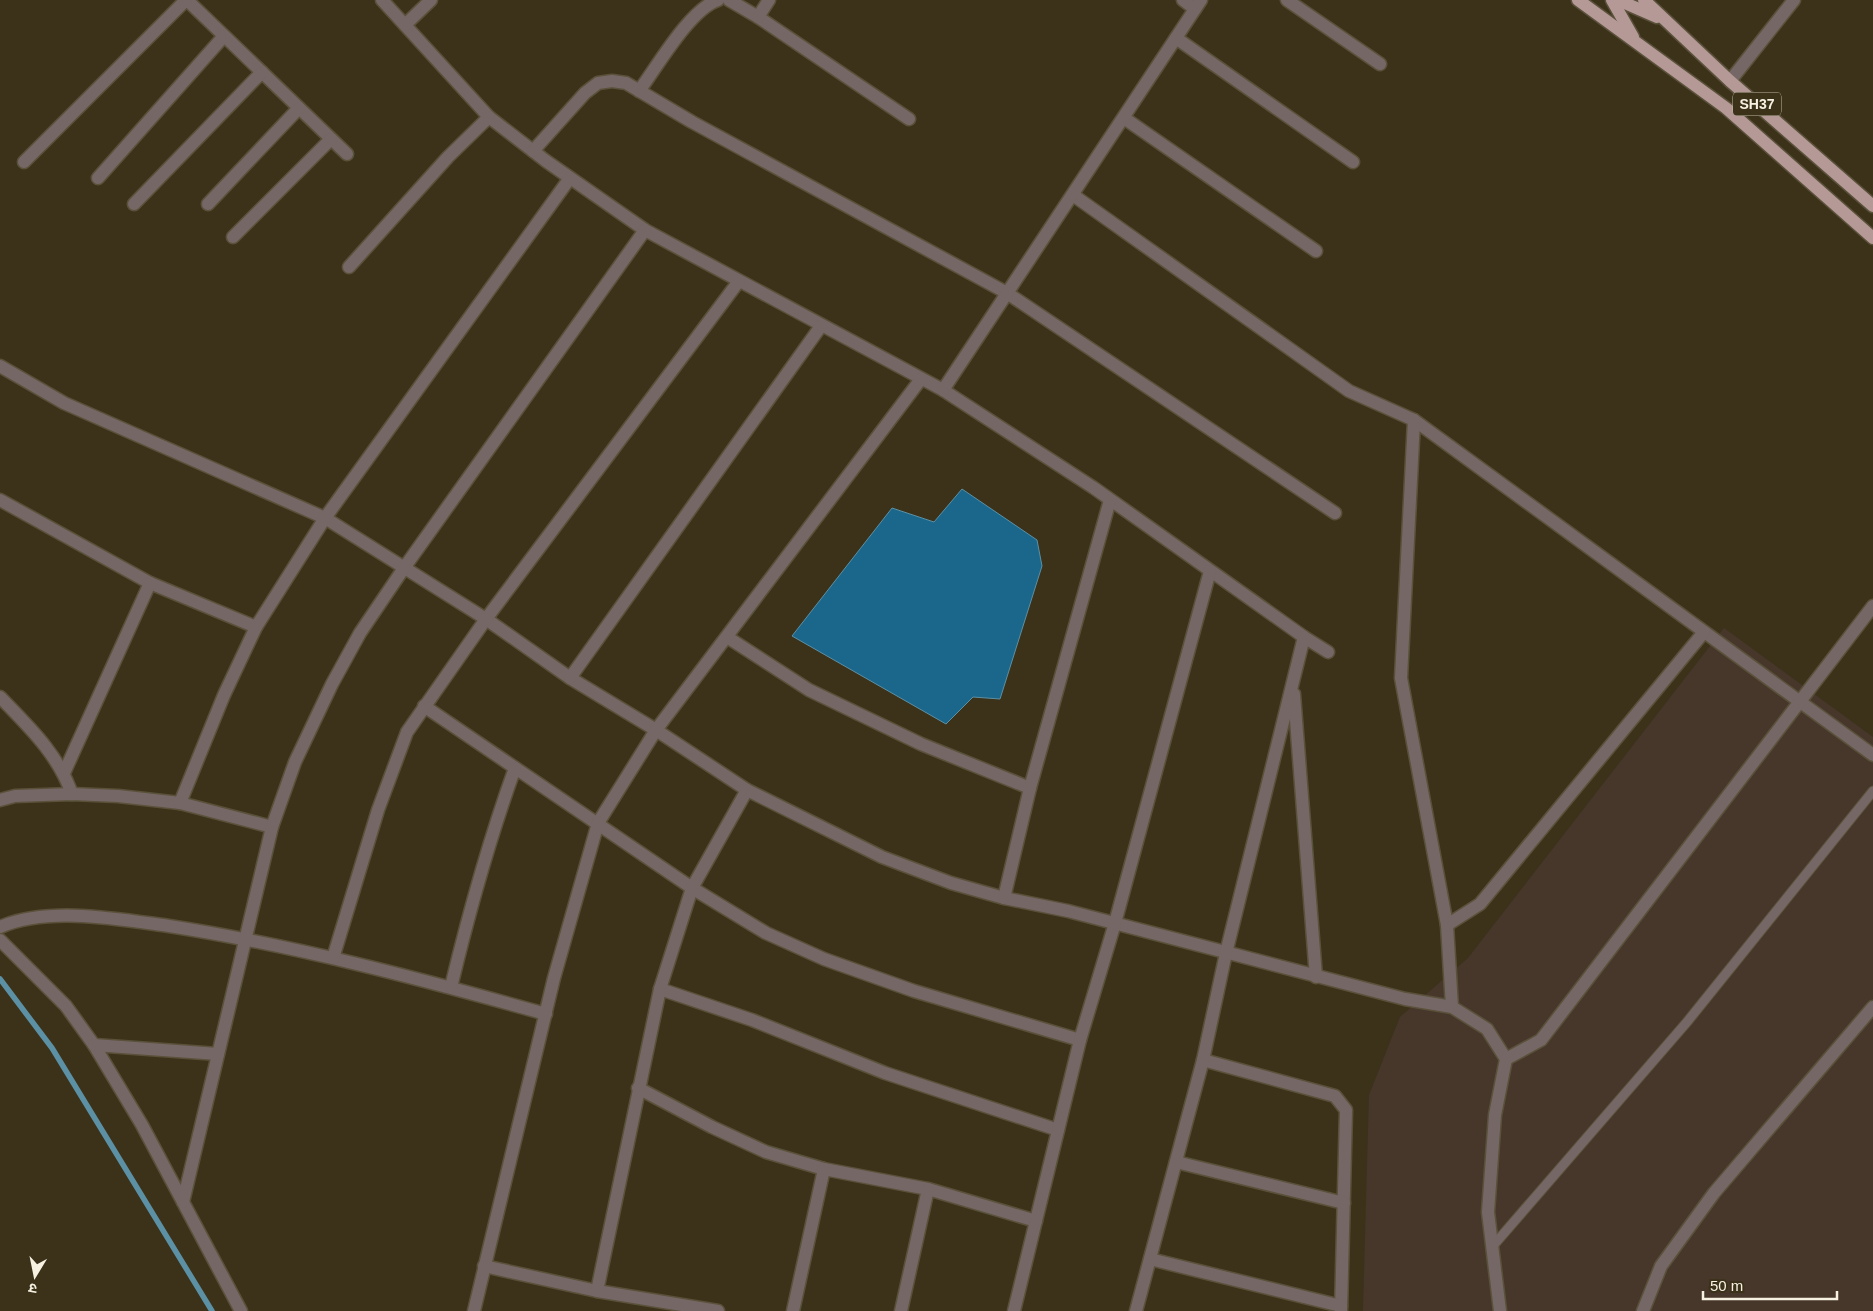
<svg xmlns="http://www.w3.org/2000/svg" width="1873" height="1311" font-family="Arial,'Noto Sans Devanagari',sans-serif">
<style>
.industrial{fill:#47372b}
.water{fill:#1a678b;stroke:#5c90a5}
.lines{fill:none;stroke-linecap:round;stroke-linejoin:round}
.stream{stroke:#5c90a5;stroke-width:5.5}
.service-casing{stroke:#5a513a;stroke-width:11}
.minor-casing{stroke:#5a513a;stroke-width:15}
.primary-casing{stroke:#5a513a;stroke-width:15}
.service{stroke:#756765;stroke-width:9}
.minor{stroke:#756765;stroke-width:12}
.primary{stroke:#b59996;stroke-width:12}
.labels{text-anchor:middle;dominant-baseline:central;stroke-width:5;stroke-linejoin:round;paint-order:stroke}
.shield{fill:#3c321a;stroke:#bfb8a6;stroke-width:1}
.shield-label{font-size:14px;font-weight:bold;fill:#f7f1e2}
</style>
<rect width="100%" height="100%" fill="#3c321a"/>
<polygon class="industrial" points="1724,628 1873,737 1873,1311 1363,1311 1369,1095 1400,1017 1468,958"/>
<polygon class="water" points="962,489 1037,540 1042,566 1000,699 973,697 946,724 792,636 892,508 934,522"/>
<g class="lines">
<polyline class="stream" points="0,979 52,1048 212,1311"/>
<defs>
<polyline id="service" points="1492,1247 1687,1022 1873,791"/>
<g id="minor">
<polyline points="187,0 347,154"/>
<polyline points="382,0 489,117 546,161 645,230 943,390 1094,488 1304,637 1328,652"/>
<polyline points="729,0 758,17 909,119"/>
<polyline points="1183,0 1195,9"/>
<polyline points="1287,0 1380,64"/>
<polyline points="758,17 769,0"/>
<polyline points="405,25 431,0"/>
<polyline points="1176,38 1353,162"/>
<polyline points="1730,81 1794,0"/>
<path d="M639 91C657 67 690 9 718 0"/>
<polyline points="1124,118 1316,251"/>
<polyline points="533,151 585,93 598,83 612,81 626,83 692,122 1007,293 1335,513"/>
<polyline points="24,162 186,0"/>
<polyline points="98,178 224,36"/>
<polyline points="1073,195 1349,391 1414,420 1873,755"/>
<polyline points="134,204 262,72"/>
<polyline points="208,204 299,108"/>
<polyline points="233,237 331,139"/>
<polyline points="349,267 448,157 489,117"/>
<polyline points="0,366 64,403 325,518 486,619 570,678 656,730 747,790 882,857 951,883 1004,898 1068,911 1405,999 1452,1007 1487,1029 1506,1059 1495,1115 1488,1212 1500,1311"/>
<polyline points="943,390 1201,0"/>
<polyline points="1414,420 1401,678 1447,925 1452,1007"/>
<polyline points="0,500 150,583 256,627"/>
<polyline points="727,637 809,690 921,744 1030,788"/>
<polyline points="570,678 821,326"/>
<polyline points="1294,694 1316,977"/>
<path d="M0 697C29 727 58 754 72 794"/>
<polyline points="424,706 692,888 766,933 824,959 914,991 1080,1040"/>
<polyline points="64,773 150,583"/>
<polyline points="0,800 15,796 72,794 118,796 180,803 272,827"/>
<polyline points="180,803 224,695 256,627 325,518 570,178"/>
<polyline points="1004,898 1030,788 1110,500"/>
<polyline points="1447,925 1480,904 1704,632"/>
<path d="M0 927C49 906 118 919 169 926 297 946 421 979 546 1014"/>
<polyline points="0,940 66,1006 94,1045 142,1125 241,1311"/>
<polyline points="333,958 378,810 407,732 486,619 739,281"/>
<path d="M451 987C469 912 489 840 515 768"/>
<polyline points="660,989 752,1020 885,1073 1058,1130"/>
<polyline points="94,1045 218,1054"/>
<polyline points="1506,1059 1541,1040 1873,606"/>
<polyline points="1203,1060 1335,1096 1346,1110 1341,1311"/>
<polyline points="638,1088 712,1127 766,1152 824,1169 928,1189 1036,1221"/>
<polyline points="1176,1162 1344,1203"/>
<polyline points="183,1202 272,827 295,762 332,684 360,633 404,568 645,230"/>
<polyline points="1150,1259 1341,1306"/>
<polyline points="484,1266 597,1291 718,1311"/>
<polyline points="597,1291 660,989 692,888 747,790"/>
<polyline points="474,1311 554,978 598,823 656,730 921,379"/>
<polyline points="793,1311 824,1169"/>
<polyline points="901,1311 928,1189"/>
<polyline points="1014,1311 1080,1040 1115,923 1210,571"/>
<polyline points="1136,1311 1203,1060 1226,953 1304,637"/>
<polyline points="1643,1311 1661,1266 1714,1193 1873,1007"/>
</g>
<g id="primary">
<polyline points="1578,0 1726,108 1873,238"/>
<polyline points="1612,0 1633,37"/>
<polyline points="1618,0 1657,17"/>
<polyline points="1644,0 1730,81 1873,206"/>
</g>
</defs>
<use href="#service" class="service-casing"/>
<use href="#minor" class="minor-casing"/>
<use href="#primary" class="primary-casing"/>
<use href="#service" class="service"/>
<use href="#minor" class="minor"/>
<use href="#primary" class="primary"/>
</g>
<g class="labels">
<rect class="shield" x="1733" y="92.5" width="48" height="23" rx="4"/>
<g class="shield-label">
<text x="1757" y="104">SH37</text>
</g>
</g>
<g transform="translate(35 1276) rotate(190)" stroke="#3c321a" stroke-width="4" paint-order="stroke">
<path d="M0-4L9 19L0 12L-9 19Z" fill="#f7f1e2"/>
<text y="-8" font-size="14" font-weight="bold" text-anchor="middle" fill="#f7f1e2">उ</text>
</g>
<path d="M1703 1291v8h134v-8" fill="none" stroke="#f7f1e2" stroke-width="2.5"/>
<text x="1710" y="1291" font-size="15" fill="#f7f1e2" stroke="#3c321a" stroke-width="4" paint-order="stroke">50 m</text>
</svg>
